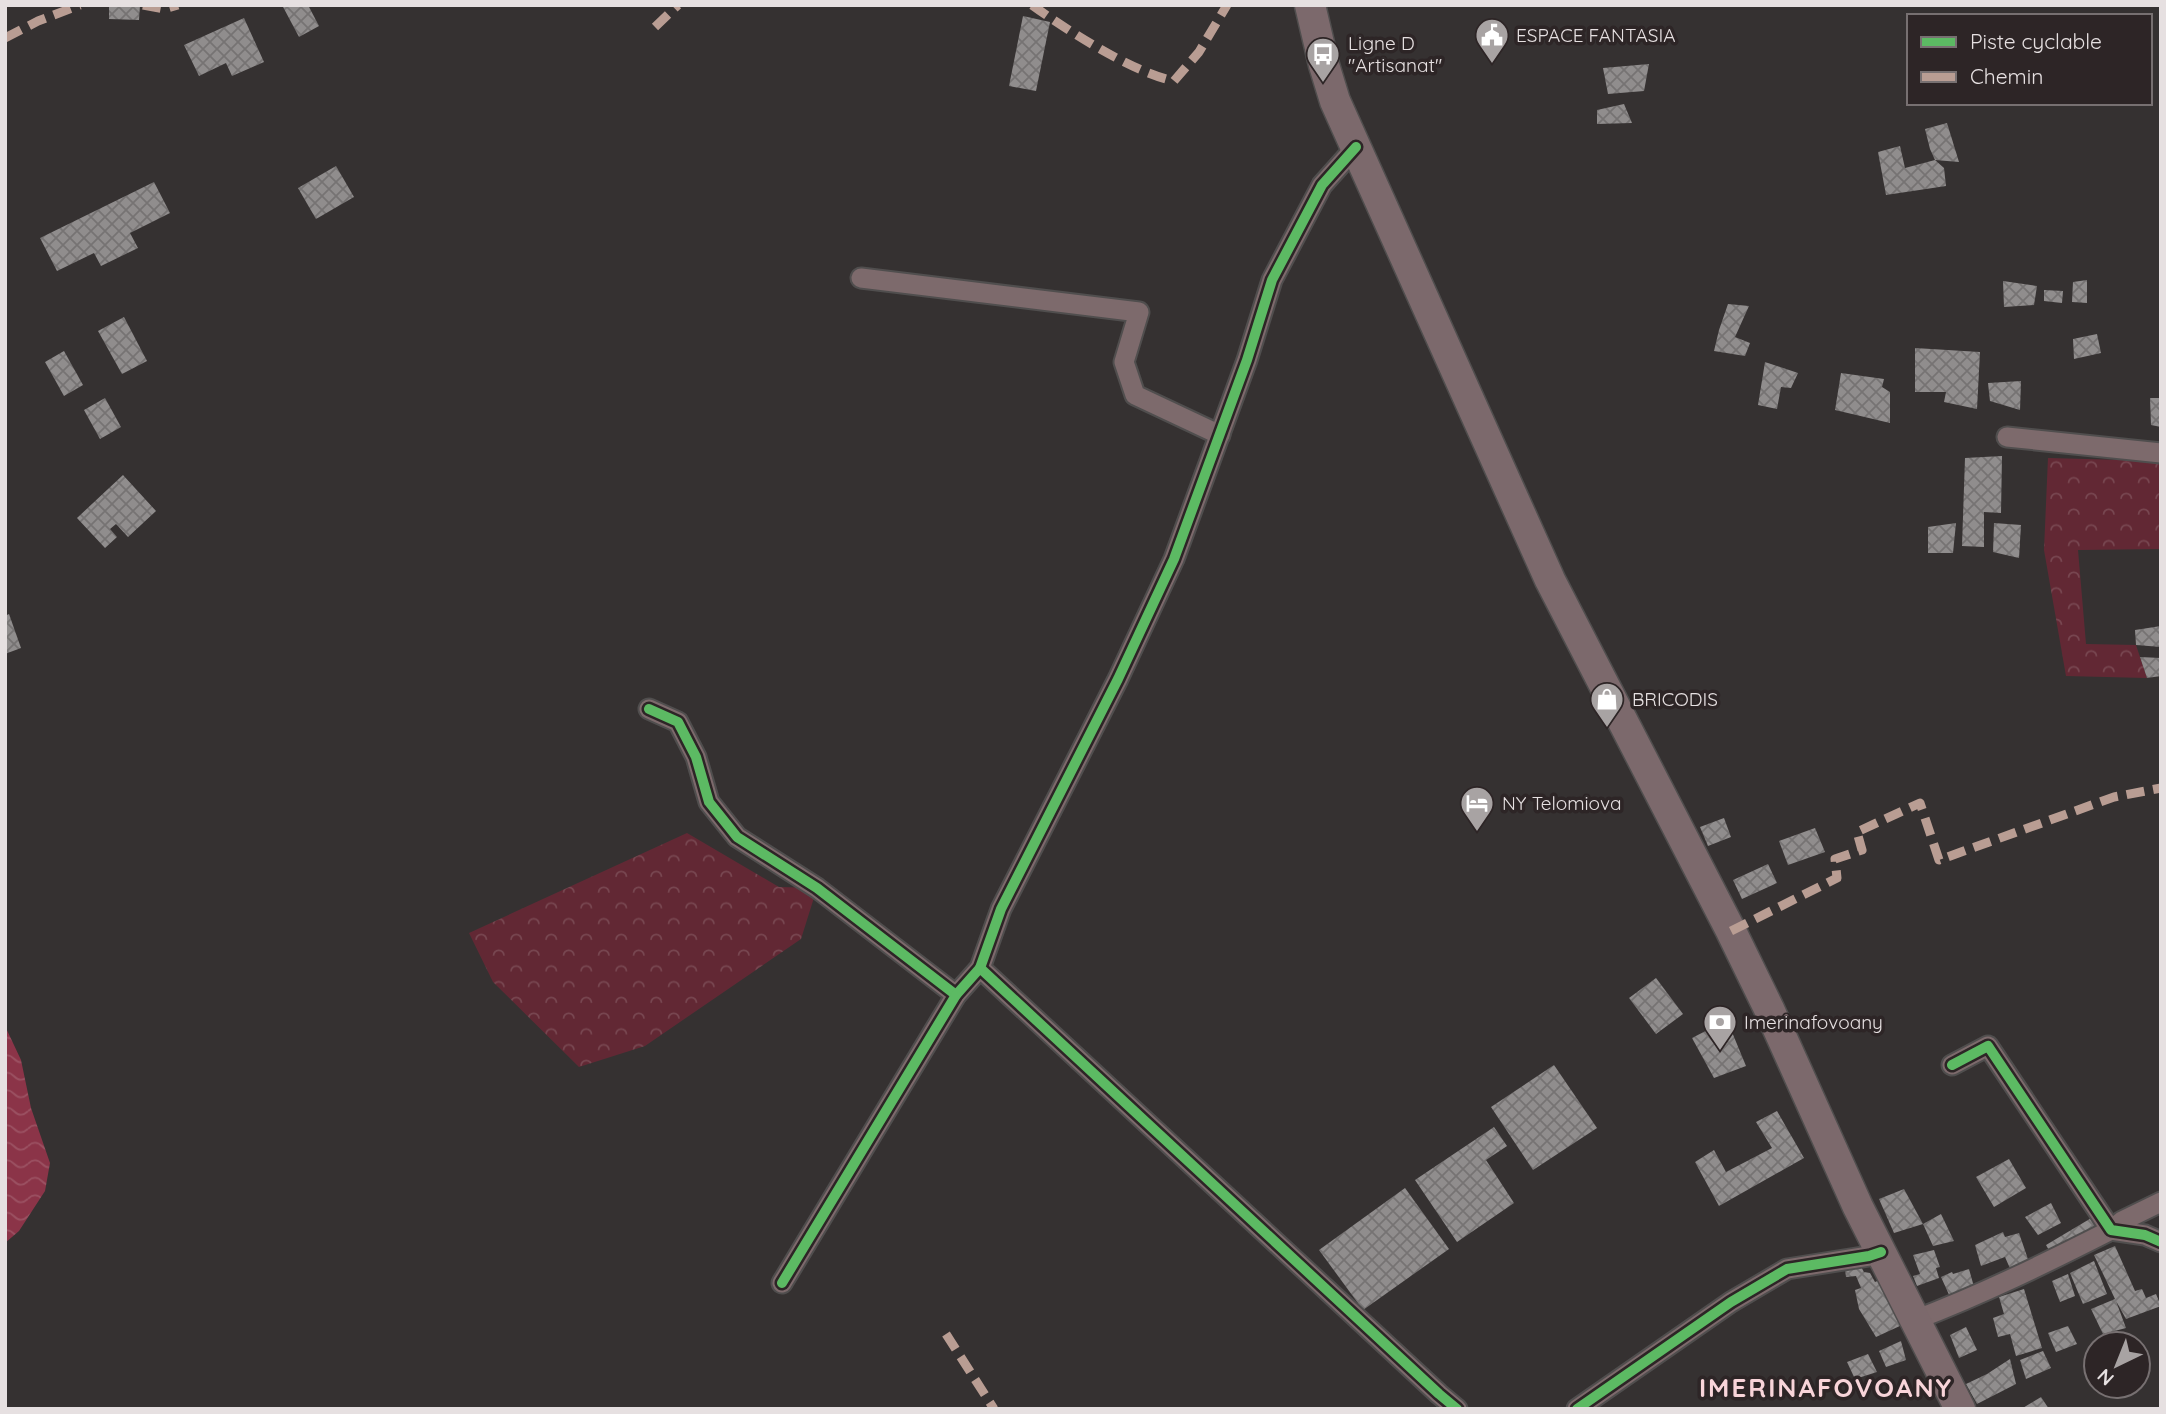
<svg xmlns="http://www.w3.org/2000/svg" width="2166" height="1414" font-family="Quicksand,sans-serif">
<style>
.forest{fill:url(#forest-crowns)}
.water{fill:url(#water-waves)}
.building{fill:url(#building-cross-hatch)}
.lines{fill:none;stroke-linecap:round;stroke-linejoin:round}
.minor-casing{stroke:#504e4e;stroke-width:23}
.primary-casing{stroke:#504e4e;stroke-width:33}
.minor{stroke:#7d6a6c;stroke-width:19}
.primary{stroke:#7c696c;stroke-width:30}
.quiet{stroke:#b99d93;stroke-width:9;stroke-dasharray:18 9;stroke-linecap:butt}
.cycleway-casing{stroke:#2d2526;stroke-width:15}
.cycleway{stroke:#5cba63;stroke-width:10}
.labels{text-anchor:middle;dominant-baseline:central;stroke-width:7;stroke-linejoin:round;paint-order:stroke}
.poi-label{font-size:19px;fill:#e6e0e1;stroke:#2d2526;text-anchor:start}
.district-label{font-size:26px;font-weight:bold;letter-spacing:2px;fill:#f8d4d9;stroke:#2d2526}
</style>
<defs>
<pattern id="forest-crowns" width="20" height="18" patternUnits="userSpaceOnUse" patternTransform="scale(1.75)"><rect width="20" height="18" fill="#622834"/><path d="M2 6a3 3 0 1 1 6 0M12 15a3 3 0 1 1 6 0" fill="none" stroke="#784751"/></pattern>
<pattern id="water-waves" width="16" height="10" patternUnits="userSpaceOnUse" patternTransform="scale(1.75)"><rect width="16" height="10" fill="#8b3448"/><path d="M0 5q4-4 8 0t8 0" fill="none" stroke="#9b5162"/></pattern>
<pattern id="building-cross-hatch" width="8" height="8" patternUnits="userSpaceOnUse" patternTransform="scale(1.75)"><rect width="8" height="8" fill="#908d8d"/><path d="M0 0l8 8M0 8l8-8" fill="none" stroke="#767373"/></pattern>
</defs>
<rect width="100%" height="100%" fill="#353131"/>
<g class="forest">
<polygon points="2048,458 2161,461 2161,549 2078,550 2086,644 2136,645 2147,678 2066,676 2044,550"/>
<polygon points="687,833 779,887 817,888 801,939 645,1046 579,1067 493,982 469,933"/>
</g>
<polygon class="water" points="5,1026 21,1060 31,1108 50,1163 45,1191 19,1231 5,1243"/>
<g class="building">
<polygon points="109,5 140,5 139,20 109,19"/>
<polygon points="282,5 308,5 319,26 299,37"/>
<polygon points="1023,16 1050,22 1036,91 1009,86"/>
<polygon points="244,18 264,62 232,76 226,63 199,76 184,45"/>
<polygon points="1649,64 1644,91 1608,94 1603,68"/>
<polygon points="1624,104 1632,123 1597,124 1597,110"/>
<polygon points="1947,123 1959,162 1935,160 1930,149 1925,129"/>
<polygon points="1900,146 1905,168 1935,160 1944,168 1946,186 1886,195 1878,152"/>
<polygon points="336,166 354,197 316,219 298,188"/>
<polygon points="154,182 170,213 130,233 138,248 101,266 94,253 57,271 40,238"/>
<polygon points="2087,280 2087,303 2072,302 2073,282"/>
<polygon points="2003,281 2037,286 2034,305 2004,307"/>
<polygon points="2044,290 2063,291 2062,303 2044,301"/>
<polygon points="1728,304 1749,306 1735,337 1750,343 1745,356 1714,351 1719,330"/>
<polygon points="124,317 147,361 122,374 98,331"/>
<polygon points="2097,334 2101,353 2074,359 2073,339"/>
<polygon points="1915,348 1980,352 1977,409 1944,402 1946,392 1915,392"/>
<polygon points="64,351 83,385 64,396 45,362"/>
<polygon points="1765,362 1798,373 1791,388 1781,387 1777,409 1758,405"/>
<polygon points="1841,373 1884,379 1882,387 1890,392 1890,423 1835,410"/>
<polygon points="2021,381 2020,410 1990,401 1988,383"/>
<polygon points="105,398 121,427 100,439 84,410"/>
<polygon points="2150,398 2161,398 2161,427 2151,425"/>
<polygon points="2002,456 2001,513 1984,512 1984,547 1962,546 1965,458"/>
<polygon points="123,475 156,511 128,537 116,524 110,529 117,537 105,548 77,518"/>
<polygon points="1956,523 1953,553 1928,553 1928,527"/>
<polygon points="1994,523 2021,525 2019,558 1993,552"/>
<polygon points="9,614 21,648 5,654 5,616"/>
<polygon points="2161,626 2161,647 2136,645 2135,630"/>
<polygon points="2140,657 2161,658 2161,676 2147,678"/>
<polygon points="1724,818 1731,837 1708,846 1700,827"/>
<polygon points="1815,828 1825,852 1788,865 1779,841"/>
<polygon points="1768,864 1777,883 1742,899 1733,880"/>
<polygon points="1656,978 1683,1014 1656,1034 1629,998"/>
<polygon points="1727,1020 1746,1066 1714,1078 1692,1038"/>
<polygon points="1554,1065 1597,1128 1533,1170 1491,1107"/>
<polygon points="1777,1111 1804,1158 1719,1206 1695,1162 1714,1150 1726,1172 1772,1148 1756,1122"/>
<polygon points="1494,1127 1507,1146 1486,1160 1514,1203 1457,1242 1415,1180"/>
<polygon points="2009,1159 2026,1188 1994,1207 1976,1177"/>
<polygon points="1405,1188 1449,1249 1363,1310 1319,1250"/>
<polygon points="1904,1189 1923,1224 1894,1233 1879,1199"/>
<polygon points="2051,1203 2061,1223 2038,1235 2025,1217"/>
<polygon points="1941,1214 1954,1241 1933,1246 1923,1224"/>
<polygon points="2093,1217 2101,1234 2056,1263 2046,1245"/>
<polygon points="2003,1232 2005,1237 2019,1233 2031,1268 2012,1273 2005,1257 1981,1266 1975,1245"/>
<polygon points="2115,1246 2135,1291 2142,1289 2146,1298 2156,1294 2161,1306 2126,1319 2116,1301 2126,1328 2103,1334 2091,1309 2115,1299 2094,1255"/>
<polygon points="1934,1250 1940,1267 1936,1268 1939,1278 1917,1286 1913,1276 1920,1274 1913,1255"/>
<polygon points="2094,1261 2107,1294 2083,1304 2070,1273"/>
<polygon points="1860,1265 1864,1272 1870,1273 1875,1282 1880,1280 1887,1298 1902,1325 1876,1337 1859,1309 1855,1290 1861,1288 1856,1276 1846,1277 1845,1269"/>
<polygon points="1969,1269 1976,1294 1950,1297 1941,1277 1952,1272 1953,1274"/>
<polygon points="2068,1274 2075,1296 2060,1302 2052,1281"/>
<polygon points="2024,1289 2042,1348 2016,1356 2010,1334 1998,1337 1993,1318 2004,1314 1999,1297"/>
<polygon points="2068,1326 2077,1344 2056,1352 2048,1333"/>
<polygon points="1966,1327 1977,1350 1959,1358 1950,1335"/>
<polygon points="1901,1341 1906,1360 1886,1367 1879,1351"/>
<polygon points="2043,1351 2051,1368 2026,1379 2020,1360"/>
<polygon points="1868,1354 1877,1372 1855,1379 1847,1362"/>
<polygon points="2010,1359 2016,1384 1977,1404 1966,1384 1987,1374"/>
<polygon points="2041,1397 2049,1409 2021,1409"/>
</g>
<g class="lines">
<defs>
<g id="minor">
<polyline points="861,278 1139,312 1124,362 1135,395 1220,435"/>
<polyline points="2007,437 2161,453"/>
<polyline points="649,709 678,722 696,757 709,802 737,837 817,888 956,995"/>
<polyline points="980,968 1439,1394 1457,1409"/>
<polyline points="1952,1065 1988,1046 2111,1230 2145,1235 2161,1242"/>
<polyline points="782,1283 956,995 980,968 1001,909 1118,679 1174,559 1247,360 1272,280 1322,185 1356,147"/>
<path d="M1915 1320C1983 1294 2046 1263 2111 1230L2122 1221 2161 1202"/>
<polyline points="1577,1409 1731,1302 1787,1269 1869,1256 1881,1252"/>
</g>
<polyline id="primary" points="1310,5 1324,65 1335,101 1550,580 1731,931 1769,1009 1858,1207 1960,1409"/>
</defs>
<use href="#minor" class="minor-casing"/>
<use href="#primary" class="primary-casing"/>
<use href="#minor" class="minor"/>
<use href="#primary" class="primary"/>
<g class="quiet">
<polyline points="143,5 164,9 178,5"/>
<path d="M1032 5C1068 31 1132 72 1174 81L1199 52 1227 5"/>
<polyline points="655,27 678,5"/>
<polyline points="5,38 38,21 80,5"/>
<polyline points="1731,931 1837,878 1835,859 1862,850 1857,832 1920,803 1939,860 2114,797 2161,788"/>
<polyline points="946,1334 994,1409"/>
</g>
<defs>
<g id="cycleway">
<polyline points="649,709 678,722 696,757 709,802 737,837 817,888 956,995"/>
<polyline points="980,968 1439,1394 1457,1409"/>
<polyline points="1952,1065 1988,1046 2111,1230 2145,1235 2161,1242"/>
<polyline points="782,1283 956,995 980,968 1001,909 1118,679 1174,559 1247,360 1272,280 1322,185 1356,147"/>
<polyline points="1577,1409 1731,1302 1787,1269 1869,1256 1881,1252"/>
</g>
</defs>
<use href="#cycleway" class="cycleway-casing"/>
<use href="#cycleway" class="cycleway"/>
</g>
<defs>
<symbol id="civic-pin" viewBox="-11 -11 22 30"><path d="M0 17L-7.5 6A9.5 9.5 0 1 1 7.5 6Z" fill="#a8a3a3" stroke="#2d2526"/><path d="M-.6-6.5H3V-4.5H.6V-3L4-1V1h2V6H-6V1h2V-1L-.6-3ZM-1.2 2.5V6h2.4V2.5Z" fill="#fff"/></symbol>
<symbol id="bus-pin" viewBox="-11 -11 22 30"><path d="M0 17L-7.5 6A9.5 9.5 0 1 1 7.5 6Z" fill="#a8a3a3" stroke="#2d2526"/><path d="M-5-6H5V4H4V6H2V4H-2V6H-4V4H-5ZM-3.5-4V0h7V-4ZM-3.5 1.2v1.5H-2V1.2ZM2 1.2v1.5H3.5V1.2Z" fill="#fff"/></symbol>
<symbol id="shop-pin" viewBox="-11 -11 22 30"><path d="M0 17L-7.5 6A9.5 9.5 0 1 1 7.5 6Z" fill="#a8a3a3" stroke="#2d2526"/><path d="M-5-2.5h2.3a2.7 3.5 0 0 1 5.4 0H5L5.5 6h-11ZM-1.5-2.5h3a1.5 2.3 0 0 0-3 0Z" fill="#fff"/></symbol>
<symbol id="hotel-pin" viewBox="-11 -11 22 30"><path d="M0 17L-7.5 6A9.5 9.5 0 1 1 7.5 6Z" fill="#a8a3a3" stroke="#2d2526"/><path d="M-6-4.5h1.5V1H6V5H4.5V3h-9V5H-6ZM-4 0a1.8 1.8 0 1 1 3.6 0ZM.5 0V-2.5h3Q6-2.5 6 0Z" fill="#fff"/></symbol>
<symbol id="bank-pin" viewBox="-11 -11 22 30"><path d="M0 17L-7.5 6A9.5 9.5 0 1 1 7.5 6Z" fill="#a8a3a3" stroke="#2d2526"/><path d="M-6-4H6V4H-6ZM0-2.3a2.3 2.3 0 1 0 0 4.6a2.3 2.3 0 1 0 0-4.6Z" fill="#fff"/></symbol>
</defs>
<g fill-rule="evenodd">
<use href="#civic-pin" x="1473" y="16" width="38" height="52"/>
<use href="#bus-pin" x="1304" y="35" width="38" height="52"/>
<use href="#shop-pin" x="1588" y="680" width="38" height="52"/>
<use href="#hotel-pin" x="1458" y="784" width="38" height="52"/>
<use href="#bank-pin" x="1701" y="1003" width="38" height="52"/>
</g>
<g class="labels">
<g class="poi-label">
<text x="1516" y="35">ESPACE FANTASIA</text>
<text x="1348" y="43">Ligne D<tspan x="1348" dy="22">"Artisanat"</tspan></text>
<text x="1632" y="699">BRICODIS</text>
<text x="1502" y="803">NY Telomiova</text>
<text x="1744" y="1022">Imerinafovoany</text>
</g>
<g class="district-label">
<text x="1826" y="1387">IMERINAFOVOANY</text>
</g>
</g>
<rect width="2166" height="1414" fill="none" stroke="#e6e0e1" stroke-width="14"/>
<rect x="1907" y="14" width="245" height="91" fill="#2d2526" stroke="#777071" stroke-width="2"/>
<rect x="1921" y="37" width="35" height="10" fill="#5cba63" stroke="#777071" stroke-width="2"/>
<text x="1970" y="49" font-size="21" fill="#e6e0e1">Piste cyclable</text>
<rect x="1921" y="72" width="35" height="10" fill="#b99d93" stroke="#777071" stroke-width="2"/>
<text x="1970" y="84" font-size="21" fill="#e6e0e1">Chemin</text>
<g transform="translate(2117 1365) rotate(223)"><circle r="33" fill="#2d2526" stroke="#777071" stroke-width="2"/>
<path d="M0-5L12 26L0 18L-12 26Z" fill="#a8a3a3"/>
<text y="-10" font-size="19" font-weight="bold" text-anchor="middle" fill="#e6e0e1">N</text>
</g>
</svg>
